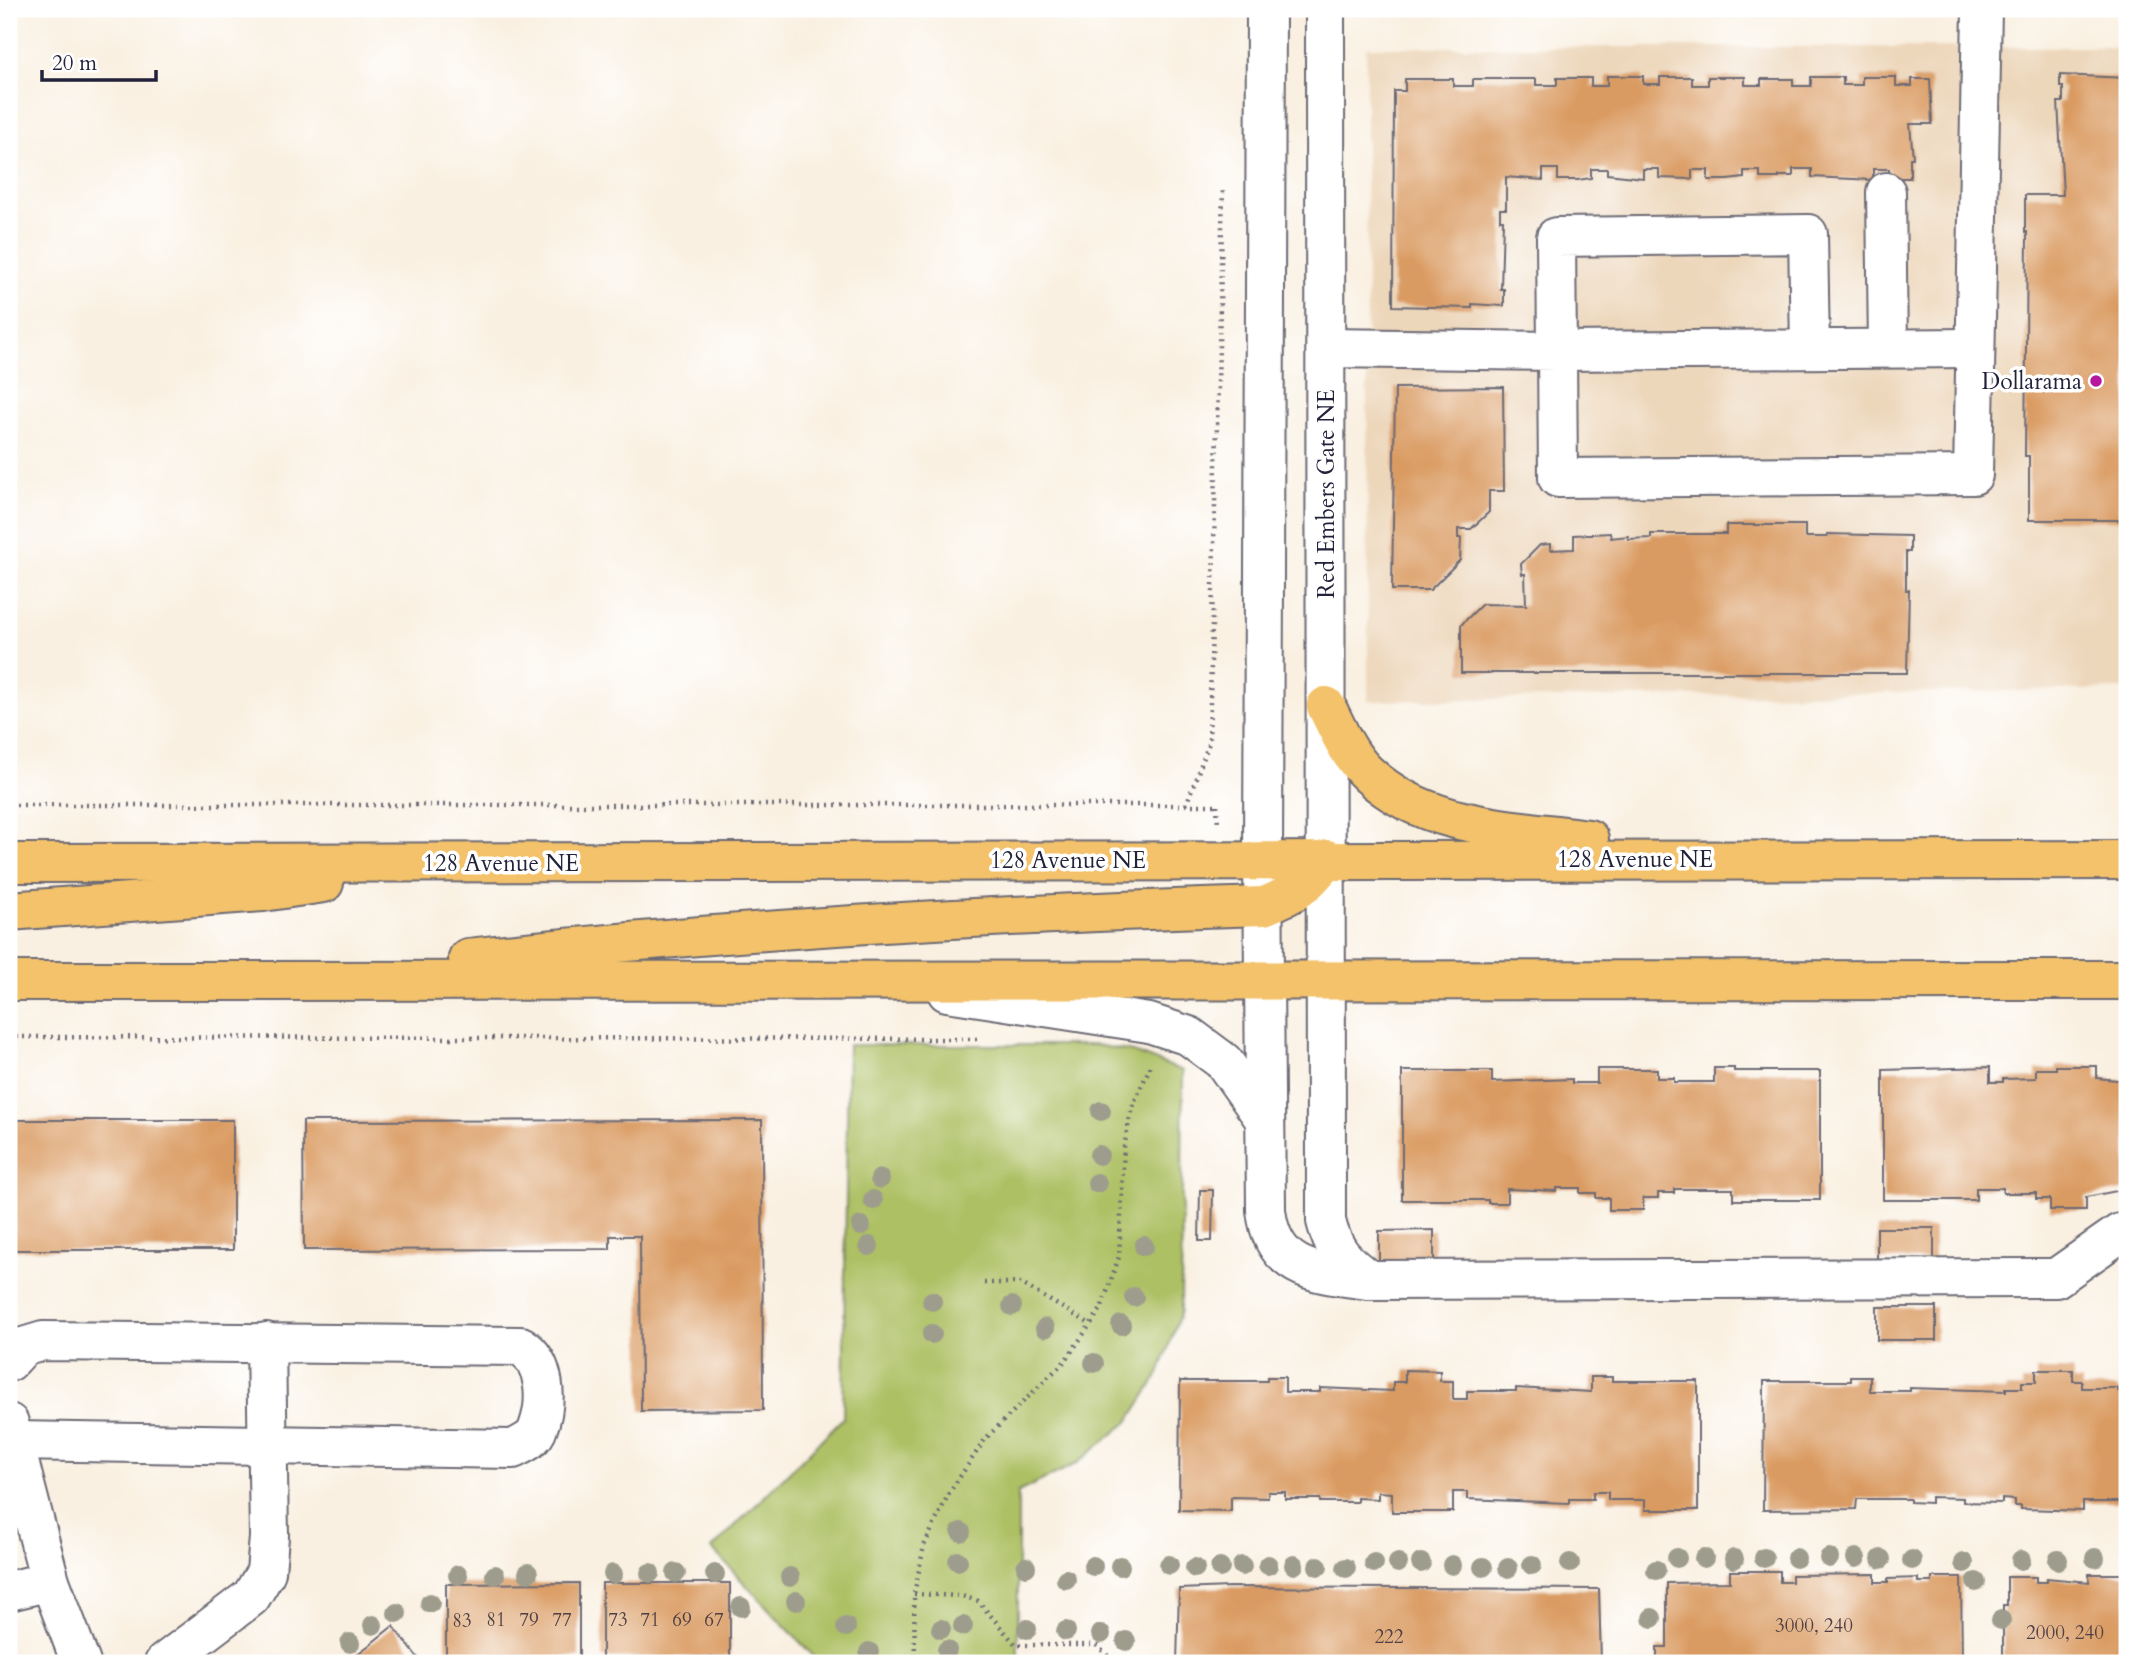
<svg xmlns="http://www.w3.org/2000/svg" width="2136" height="1672" font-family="Cardo,serif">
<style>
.built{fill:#edd7bb}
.green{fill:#adc063;stroke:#68714f;stroke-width:2}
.building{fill:#da9b62}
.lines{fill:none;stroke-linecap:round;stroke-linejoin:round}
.minor-casing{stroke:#6d6a75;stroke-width:42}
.major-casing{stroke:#6d6a75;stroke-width:42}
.path{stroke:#6d6a75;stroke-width:4.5;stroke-dasharray:2 5;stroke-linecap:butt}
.minor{stroke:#fff;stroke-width:38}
.major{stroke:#f3c26a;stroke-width:38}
.tree{fill:#9e9d8d}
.poi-dot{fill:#b5179e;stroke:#fff;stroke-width:2.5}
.labels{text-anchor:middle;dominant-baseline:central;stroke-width:7;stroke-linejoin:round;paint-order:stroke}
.number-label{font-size:19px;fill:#504045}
.poi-label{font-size:23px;fill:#22223b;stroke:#fff;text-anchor:end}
.street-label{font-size:23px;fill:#22223b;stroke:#fff}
</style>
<rect width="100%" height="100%" fill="#fff"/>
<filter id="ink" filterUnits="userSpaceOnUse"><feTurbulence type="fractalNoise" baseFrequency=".0143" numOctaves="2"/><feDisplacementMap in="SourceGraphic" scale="14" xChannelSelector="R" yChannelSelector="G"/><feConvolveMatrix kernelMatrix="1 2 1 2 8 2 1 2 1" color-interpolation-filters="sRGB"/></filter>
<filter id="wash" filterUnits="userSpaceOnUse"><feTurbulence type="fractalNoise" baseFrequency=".00686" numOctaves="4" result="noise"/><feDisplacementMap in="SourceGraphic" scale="28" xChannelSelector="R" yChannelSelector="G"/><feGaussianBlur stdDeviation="1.57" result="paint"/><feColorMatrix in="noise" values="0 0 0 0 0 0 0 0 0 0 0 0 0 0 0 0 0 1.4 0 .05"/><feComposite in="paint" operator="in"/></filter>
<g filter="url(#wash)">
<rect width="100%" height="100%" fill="#f9f0e1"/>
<polygon class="built" points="1366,47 2127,47 2127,689 1368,701"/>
<polygon class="green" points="848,1045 1096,1045 1133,1052 1183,1071 1181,1311 1159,1374 1129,1421 1076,1464 1018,1492 1018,1663 820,1663 712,1549 843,1418"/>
<g id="blocks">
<g class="building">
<polygon points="2060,75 2127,78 2127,520 2029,520 2029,456 2025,456 2027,232 2025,232 2025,195 2063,195 2058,102 2063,102 2063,87 2060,87"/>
<polygon points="1607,76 1643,76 1643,84 1660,84 1660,77 1692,77 1692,85 1708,85 1708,77 1745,77 1745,85 1761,85 1761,79 1793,79 1793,86 1811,86 1811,77 1843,77 1843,85 1862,85 1862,77 1896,77 1896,86 1912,86 1912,79 1930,79 1932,124 1910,124 1913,158 1910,158 1910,178 1889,178 1889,169 1873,169 1873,180 1812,177 1812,169 1793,169 1793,176 1779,176 1779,178 1760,178 1760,171 1744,171 1744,178 1727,180 1708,180 1708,170 1692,170 1692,179 1659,178 1659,169 1643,169 1643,178 1607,174 1607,169 1591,169 1591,178 1578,180 1558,180 1558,169 1543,169 1543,180 1506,177 1506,209 1500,209 1500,220 1503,220 1501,289 1504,289 1504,306 1472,304 1472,308 1393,306 1394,91 1405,91 1405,79 1453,79 1453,86 1473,86 1473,79 1536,79 1536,85 1557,85 1557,78 1591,78 1591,86 1607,86"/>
<polygon points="1503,387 1504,491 1489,491 1489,512 1471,529 1458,529 1458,538 1461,538 1460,560 1430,590 1392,590 1395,388"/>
<polygon points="1726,525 1805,525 1805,537 1827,537 1827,534 1910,536 1910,552 1906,552 1906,590 1909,590 1907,673 1461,673 1461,625 1482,604 1526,605 1525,574 1522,574 1521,564 1540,545 1550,544 1550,550 1574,549 1574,535 1610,533 1611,538 1628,536 1628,539 1651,538 1651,534 1726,534"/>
<polygon points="2056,1066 2097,1066 2097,1078 2127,1081 2127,1189 2086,1197 2086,1210 2050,1210 2050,1199 2036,1199 2036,1193 2003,1193 2003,1188 1976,1188 1976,1200 1883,1200 1883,1070 1990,1067 1990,1082 2003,1082 2003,1079 2036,1078 2036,1069 2056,1069"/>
<polygon points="1714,1068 1734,1068 1734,1071 1820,1071 1820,1200 1733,1200 1733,1189 1674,1189 1674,1193 1658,1193 1658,1198 1643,1198 1643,1210 1609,1210 1609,1198 1596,1198 1596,1193 1580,1193 1580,1188 1556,1188 1556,1191 1507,1189 1507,1203 1488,1203 1488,1200 1402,1200 1402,1071 1492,1071 1492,1082 1572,1079 1572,1083 1597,1083 1597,1069 1657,1069 1657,1078 1674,1078 1674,1082 1714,1082"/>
<rect x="9" y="1120" width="224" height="130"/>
<polygon points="762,1120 763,1410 641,1411 640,1236 610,1236 610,1249 304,1250 303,1121"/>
<polygon points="1200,1190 1213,1190 1212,1241 1199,1241"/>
<rect x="1877" y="1228" width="57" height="32"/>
<polygon points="1434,1230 1434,1262 1379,1262 1379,1231"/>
<rect x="1877" y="1307" width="59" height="33"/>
<polygon points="1405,1370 1440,1371 1440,1381 1453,1381 1453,1399 1467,1399 1467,1391 1516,1391 1516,1388 1591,1392 1591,1377 1612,1377 1612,1381 1698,1381 1698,1510 1645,1510 1645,1500 1608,1500 1608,1492 1593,1492 1593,1499 1569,1499 1569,1503 1467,1499 1467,1492 1453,1492 1453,1512 1392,1512 1392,1493 1378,1492 1378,1499 1357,1498 1357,1502 1320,1502 1320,1499 1285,1499 1285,1492 1268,1492 1268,1498 1231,1497 1231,1511 1179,1510 1180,1381 1267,1381 1267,1377 1285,1377 1285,1392 1320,1392 1320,1388 1393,1391 1393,1382 1405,1382"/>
<polygon points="2036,1370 2073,1370 2073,1381 2082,1381 2082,1388 2118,1388 2118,1391 2127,1391 2127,1499 2120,1499 2120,1502 2083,1502 2083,1511 2021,1509 2021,1506 2015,1506 2015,1500 2002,1499 2002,1503 1963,1502 1963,1498 1931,1497 1931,1503 1910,1502 1910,1499 1857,1499 1856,1509 1763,1510 1764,1381 1851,1381 1851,1377 1870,1377 1870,1391 1910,1391 1910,1388 2006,1391 2006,1388 2022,1388 2022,1382 2036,1382"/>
<polygon points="1730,1571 1780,1571 1780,1582 1792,1582 1792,1575 1875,1574 1875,1582 1888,1582 1888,1579 1918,1578 1918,1582 1932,1582 1932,1577 1961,1577 1962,1661 1657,1663 1657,1647 1667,1647 1667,1583 1730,1582"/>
<polygon points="2089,1574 2127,1574 2127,1663 2003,1662 2003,1605 2007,1605 2007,1577 2036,1577 2036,1582 2047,1582 2047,1578 2089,1582"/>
<polygon points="579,1583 579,1657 446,1658 446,1584"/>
<polygon points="602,1583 730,1583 730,1657 602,1658"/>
<polygon points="1230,1587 1599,1589 1601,1663 1177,1663 1179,1589"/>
<polygon points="393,1626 422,1663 345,1663 368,1646"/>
</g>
</g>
</g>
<g filter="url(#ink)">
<use href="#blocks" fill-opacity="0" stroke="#6d6a75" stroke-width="2"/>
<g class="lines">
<defs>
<g id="minor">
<path d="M1266 9 1263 859 1266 1210C1273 1272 1317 1273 1369 1280L2056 1278 2120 1233H2127"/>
<path d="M1325 9 1326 1221C1333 1250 1344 1262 1369 1280"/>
<polyline points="1886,192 1888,348"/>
<polyline points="1326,348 1557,351 1558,478 1973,475 1982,9"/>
<polyline points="1810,349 1808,234 1556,237 1557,351 1973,348"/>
<polyline points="947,992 1149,1023 1189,1036 1224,1062 1265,1120"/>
<path d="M9 1362 23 1347 43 1341 521 1346C546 1362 548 1401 538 1428 535 1439 523 1444 513 1449L13 1441"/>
<polyline points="9,1423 50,1581 81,1663"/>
<polyline points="9,1591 50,1581"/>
<polyline points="164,1663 251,1597 266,1572 269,1537 266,1342"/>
</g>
<g id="major">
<path d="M1326 706C1337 728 1349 757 1368 774 1427 829 1513 828 1589 839"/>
<polyline points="9,863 2127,860"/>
<polyline points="9,911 263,892 324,883"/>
<path d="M468 958C732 929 998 914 1264 906 1296 893 1306 887 1327 859"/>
<polyline points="9,981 2127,980"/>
</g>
</defs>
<use href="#minor" class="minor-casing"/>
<use href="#major" class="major-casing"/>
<g class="path">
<polyline points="9,805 1219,805"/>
<polyline points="1186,805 1209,743 1223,187"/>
<polyline points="1217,805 1218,825"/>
<polyline points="9,1037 977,1039"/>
<polyline points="984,1283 1020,1283 1090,1324"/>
<polyline points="914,1594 962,1596 978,1601 1016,1645 1096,1645 1116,1663"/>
<polyline points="915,1663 914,1594 924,1546 949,1493 986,1438 1065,1361 1101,1309 1119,1257 1124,1147 1132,1107 1152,1063"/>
</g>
<use href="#minor" class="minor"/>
<use href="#major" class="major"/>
</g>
<g class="tree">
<circle cx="1101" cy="1111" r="10"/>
<circle cx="1099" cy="1155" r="10"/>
<circle cx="880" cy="1179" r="10"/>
<circle cx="1097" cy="1183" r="10"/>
<circle cx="873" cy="1200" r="10"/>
<circle cx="861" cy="1226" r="10"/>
<circle cx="869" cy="1246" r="10"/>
<circle cx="1144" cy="1246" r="10"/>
<circle cx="1134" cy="1297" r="10"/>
<circle cx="932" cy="1301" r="10"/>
<circle cx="1012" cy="1306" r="10"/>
<circle cx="1121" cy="1325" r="10"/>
<circle cx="1045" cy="1328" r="10"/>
<circle cx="932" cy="1334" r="10"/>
<circle cx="1094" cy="1363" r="10"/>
<circle cx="961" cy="1532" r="10"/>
<circle cx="1677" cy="1558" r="10"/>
<circle cx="1704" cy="1558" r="10"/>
<circle cx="1764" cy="1558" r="10"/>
<circle cx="1796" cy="1558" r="10"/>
<circle cx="1829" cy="1558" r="10"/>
<circle cx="1856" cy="1558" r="10"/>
<circle cx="2095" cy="1558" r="10"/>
<circle cx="1734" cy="1559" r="10"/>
<circle cx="1881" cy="1559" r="10"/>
<circle cx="1912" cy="1560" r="10"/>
<circle cx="2021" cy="1560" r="10"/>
<circle cx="2058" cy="1560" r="10"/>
<circle cx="958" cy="1561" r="10"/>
<circle cx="1374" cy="1563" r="10"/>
<circle cx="1398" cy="1563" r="10"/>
<circle cx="1421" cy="1563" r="10"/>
<circle cx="1570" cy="1563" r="10"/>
<circle cx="1964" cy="1563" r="10"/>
<circle cx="1169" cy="1565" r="10"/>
<circle cx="1268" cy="1565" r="10"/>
<circle cx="1294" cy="1565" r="10"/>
<circle cx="1452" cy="1565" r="10"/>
<circle cx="1532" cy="1565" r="10"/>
<circle cx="1093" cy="1566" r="10"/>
<circle cx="1120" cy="1566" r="10"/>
<circle cx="1242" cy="1566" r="10"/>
<circle cx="1318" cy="1566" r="10"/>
<circle cx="1026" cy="1567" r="10"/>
<circle cx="1483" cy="1567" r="10"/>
<circle cx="1195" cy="1568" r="10"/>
<circle cx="1220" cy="1568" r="10"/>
<circle cx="1346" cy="1568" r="10"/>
<circle cx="1508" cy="1568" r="10"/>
<circle cx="1656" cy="1570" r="10"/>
<circle cx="528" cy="1573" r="10"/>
<circle cx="650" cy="1573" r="10"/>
<circle cx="676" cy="1573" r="10"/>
<circle cx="613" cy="1574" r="10"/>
<circle cx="715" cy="1574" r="10"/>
<circle cx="458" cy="1575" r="10"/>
<circle cx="495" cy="1575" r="10"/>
<circle cx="790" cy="1577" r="10"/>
<circle cx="1066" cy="1579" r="10"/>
<circle cx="1976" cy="1582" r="10"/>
<circle cx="796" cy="1601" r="10"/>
<circle cx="430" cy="1603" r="10"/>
<circle cx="741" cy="1607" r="10"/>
<circle cx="397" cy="1613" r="10"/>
<circle cx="1652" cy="1618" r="10"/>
<circle cx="2001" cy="1620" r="10"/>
<circle cx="373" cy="1625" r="10"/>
<circle cx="963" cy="1626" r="10"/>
<circle cx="846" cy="1627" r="10"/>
<circle cx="941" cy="1629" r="10"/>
<circle cx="1027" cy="1629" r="10"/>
<circle cx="1066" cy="1631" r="10"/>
<circle cx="1101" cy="1634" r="10"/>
<circle cx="1126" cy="1641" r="10"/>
<circle cx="350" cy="1643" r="10"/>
<circle cx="947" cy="1650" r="10"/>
<circle cx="869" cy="1652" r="10"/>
</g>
</g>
<circle class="poi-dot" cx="2096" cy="381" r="7"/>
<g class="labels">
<g class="number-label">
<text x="496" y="1620">81</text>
<text x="529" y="1620">79</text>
<text x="562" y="1620">77</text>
<text x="618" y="1620">73</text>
<text x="650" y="1620">71</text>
<text x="682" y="1620">69</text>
<text x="714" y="1620">67</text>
<text x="462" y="1621">83</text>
<text x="1814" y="1626">3000, 240</text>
<text x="2065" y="1633">2000, 240</text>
<text x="1389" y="1637">222</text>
</g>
<g class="poi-label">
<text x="2082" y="381">Dollarama</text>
</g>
<g class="street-label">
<text transform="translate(1326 494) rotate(-90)">Red Embers Gate NE</text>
<text x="1635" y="859">128 Avenue NE</text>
<text x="1068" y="860">128 Avenue NE</text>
<text x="501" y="863">128 Avenue NE</text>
</g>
</g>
<rect width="2136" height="1672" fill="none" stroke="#fff" stroke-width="35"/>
<path d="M42 70v10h114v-10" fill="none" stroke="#22223b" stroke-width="3.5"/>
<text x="52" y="70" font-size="21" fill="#22223b" stroke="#ffffff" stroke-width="5" paint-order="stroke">20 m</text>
</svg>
